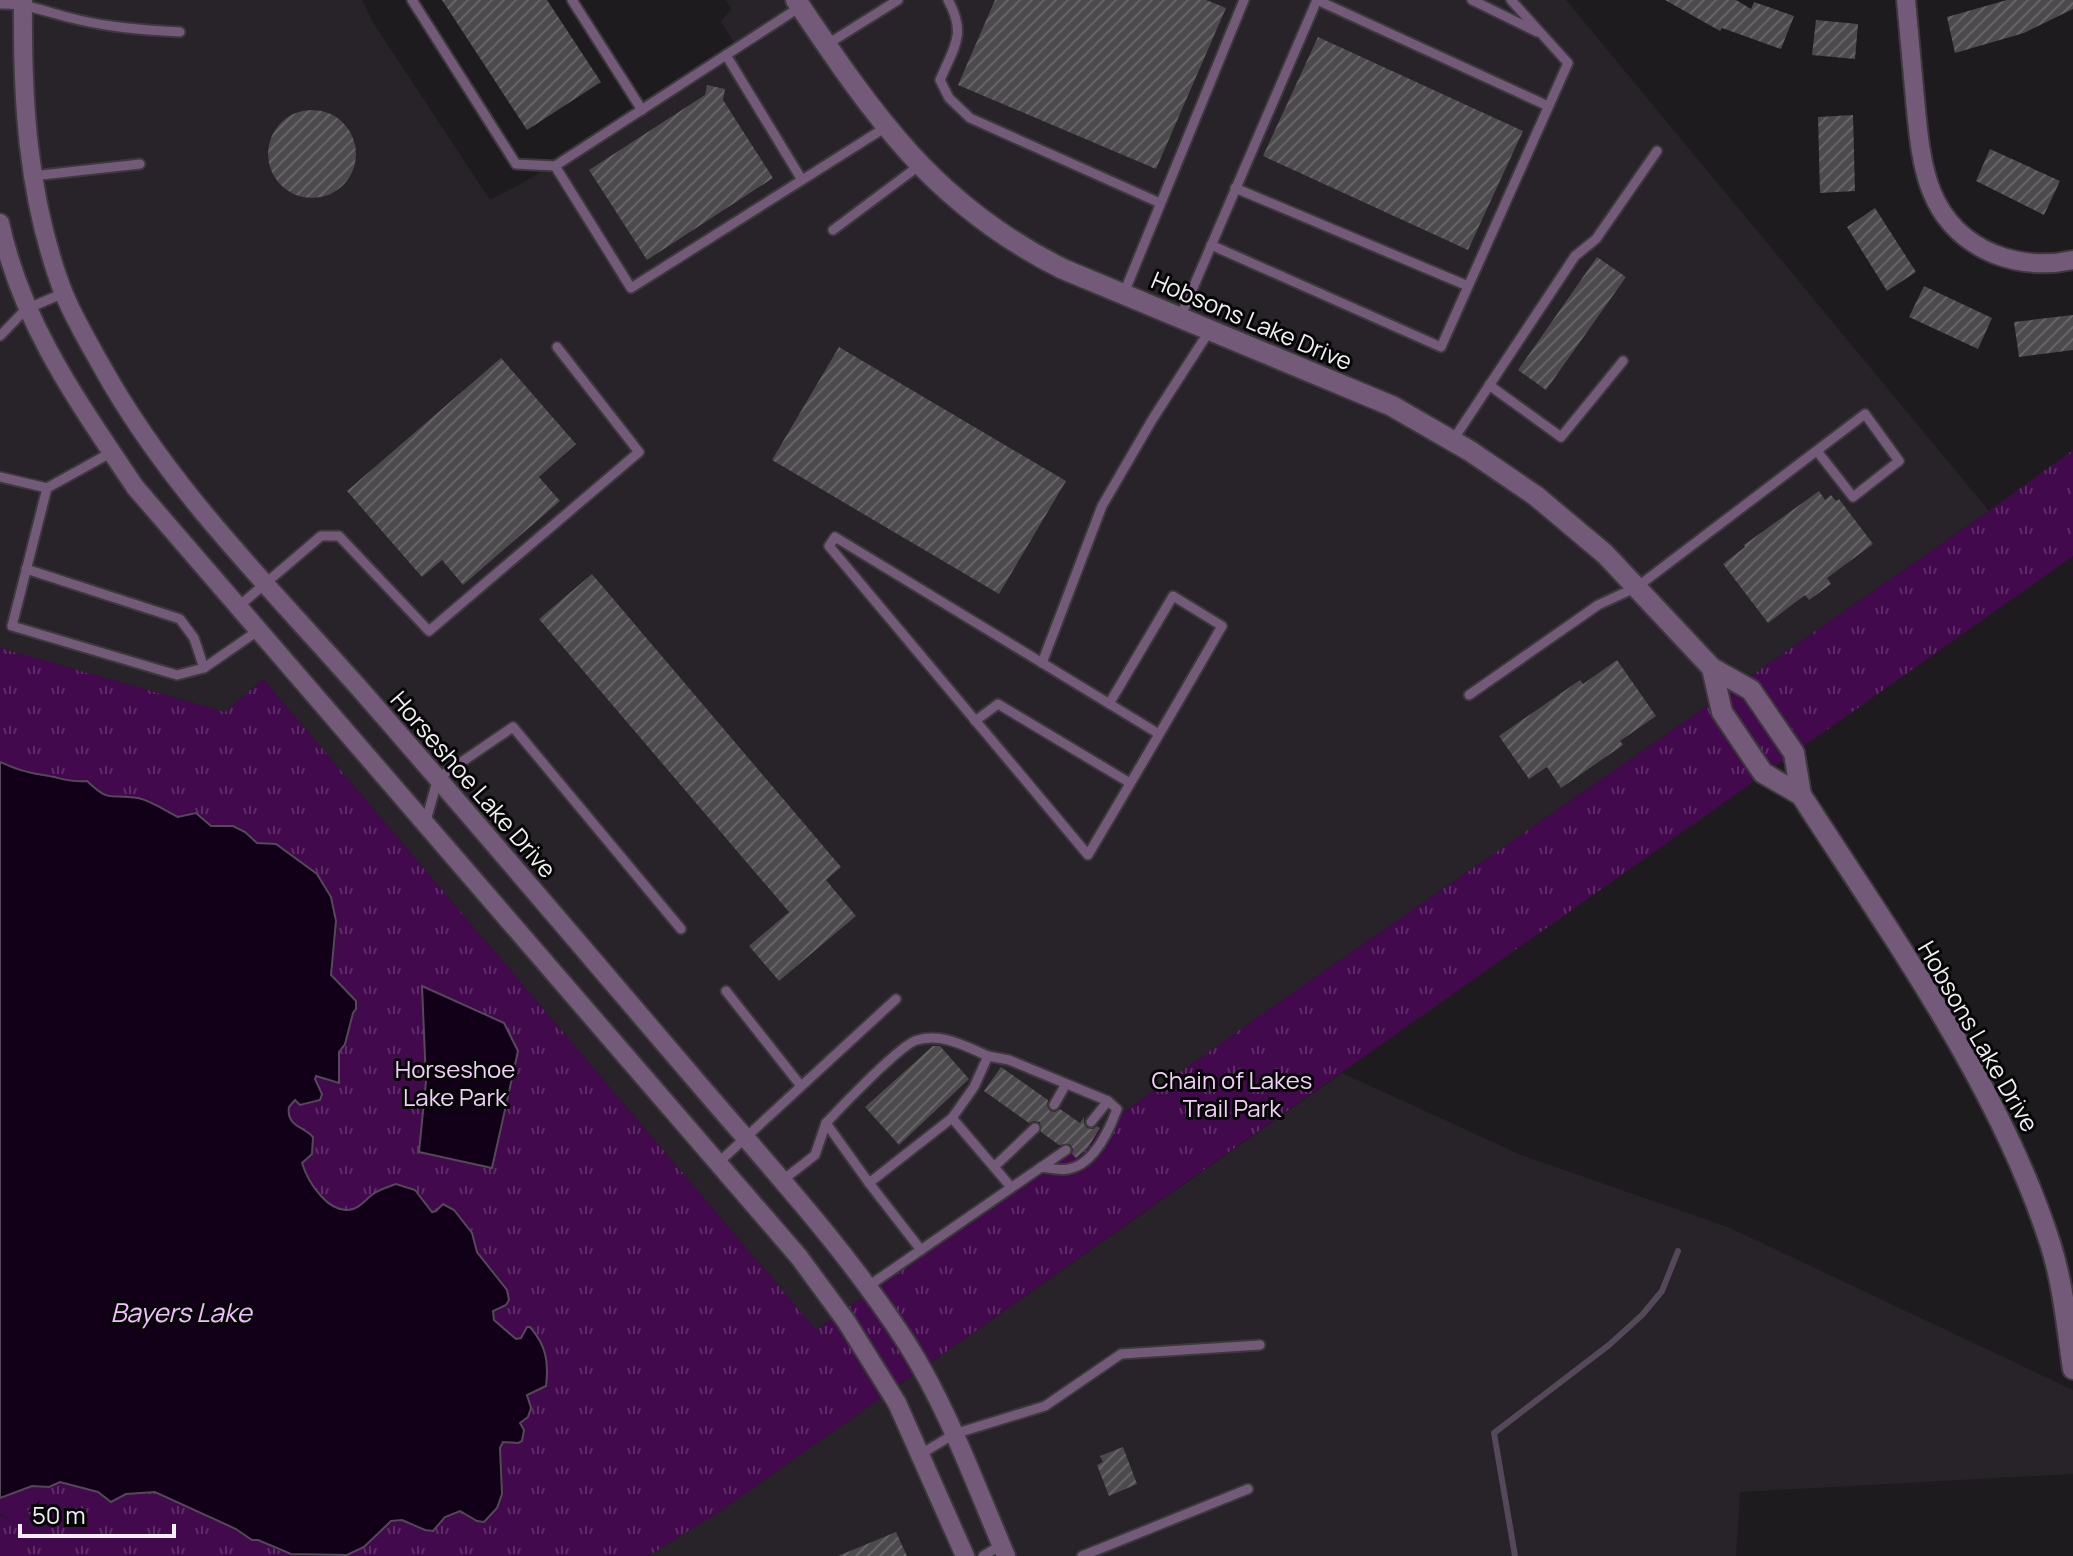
<svg xmlns="http://www.w3.org/2000/svg" width="2073" height="1556" font-family="Manrope,sans-serif">
<style>
.built{fill:#282229}
.grass{fill:url(#grass-tufts)}
.water{fill:#120018;stroke:#554859;stroke-width:2}
.lines{fill:none;stroke-linecap:round;stroke-linejoin:round}
.stream{stroke:#554859;stroke-width:6}
.building{fill:url(#building-hatch)}
.service-casing{stroke:#3b393b;stroke-width:13}
.minor-casing{stroke:#3b393b;stroke-width:22}
.tertiary-casing{stroke:#3b393b;stroke-width:24}
.service{stroke:#745a79;stroke-width:9}
.minor{stroke:#745a79;stroke-width:18}
.tertiary{stroke:#745a79;stroke-width:20}
.labels{text-anchor:middle;dominant-baseline:central;stroke-width:6;stroke-linejoin:round;paint-order:stroke}
.street-label{font-size:24px;fill:#f1eff1;stroke:#070607}
.park-label{font-size:24px;fill:#f1d0f8;stroke:#070607}
.water-label{font-size:26px;font-style:italic;fill:#f1c0fb;stroke:#070607}
</style>
<defs>
<pattern id="grass-tufts" width="24" height="20" patternUnits="userSpaceOnUse" patternTransform="scale(2)"><rect width="24" height="20" fill="#42094d"/><path d="M3 7l-1-3M5 7V3M7 7l1-3M15 17l-1-3M17 17v-4M19 17l1-3" fill="none" stroke="#5e2d67"/></pattern>
<pattern id="building-hatch" width="6" height="6" patternUnits="userSpaceOnUse" patternTransform="scale(2)"><rect width="6" height="6" fill="#4c4a4d"/><path d="M-1 1l2-2M0 6l6-6M5 7l2-2" fill="none" stroke="#666467"/></pattern>
</defs>
<rect width="100%" height="100%" fill="#1d1b1d"/>
<g class="built">
<polygon points="0,0 362,0 372,21 490,200 526,181 737,47 721,22 731,9 726,0 1566,0 1989,511 1255,1019 816,1330 263,679 225,712 0,648"/>
<polygon points="1342,1073 1521,1155 1728,1227 2073,1390 2073,1474 1740,1492 1736,1556 648,1556 722,1510"/>
</g>
<g class="grass">
<path d="M2073 450V556L722 1510 648 1556H344C383 1542 378 1505 425 1530L460 1511 490 1515 494 1512 503 1473 500 1448 503 1443H518L520 1423 527 1419V1394L543 1386 527 1327 521 1338 516 1339 494 1320 493 1311 501 1306 498 1275 477 1252 472 1233 440 1206 436 1211 432 1212 415 1190C403 1191 388 1191 376 1194 368 1196 364 1206 356 1209 331 1220 308 1181 302 1163L310 1155 304 1131 289 1118V1107L295 1100 322 1094 315 1077 323 1076 333 1083 339 1065V1052L345 1044 353 1013 356 1008V1001L331 975 337 931 333 903 276 844 257 843 245 832 233 826H211C196 810 195 817 178 817 166 811 152 801 138 798 109 792 112 804 87 781 70 783 59 777 43 775 26 773 15 769 0 762V648L225 712 263 679 816 1330 1255 1019 1989 511Z"/>
<polygon points="60,1482 98,1492 105,1500 116,1501 126,1494 155,1492 236,1529 252,1540 258,1540 277,1550 297,1555 315,1556 0,1556 0,1516 14,1521 0,1514 0,1498 32,1486 50,1487"/>
</g>
<g class="water">
<path d="M0 762C15 769 26 773 43 775 59 777 70 783 87 781 111 804 109 793 138 798 152 801 166 811 178 817L196 813 211 826H233L245 832 257 843 276 844 317 874 331 897 336 921 331 975 356 1001V1009L353 1013 345 1044 339 1052V1083L316 1076 315 1079 322 1094 320 1100 300 1105 295 1100 289 1107C286 1126 303 1126 313 1137L312 1154 302 1163C308 1182 329 1216 353 1209 361 1207 366 1199 373 1194 380 1189 388 1187 396 1184L415 1190 432 1212 436 1211 443 1204 454 1210 472 1233 477 1252 507 1290 509 1300 506 1305 493 1311 494 1320 516 1339 521 1338 527 1327H530C546 1345 549 1362 546 1386L527 1395 531 1408 528 1417 520 1423 524 1430 522 1441 518 1443 503 1442 500 1448 502 1494 497 1508 484 1522 477 1521 460 1511 445 1517 433 1531 425 1530 402 1520 391 1521 364 1547 347 1555 291 1554 258 1540H252L236 1529 155 1492 126 1494 111 1502 98 1492 60 1482 49 1487 32 1486 0 1498Z"/>
<polygon points="422,986 504,1023 518,1051 492,1168 419,1152 426,1081"/>
</g>
<g class="lines">
<polyline class="stream" points="1515,1556 1494,1433 1609,1345 1642,1315 1662,1291 1678,1251"/>
</g>
<g class="building">
<polygon points="442,0 547,0 601,82 527,130"/>
<polygon points="995,0 1206,0 1226,8 1156,169 958,85"/>
<polygon points="1665,0 1736,0 1751,9 1754,2 1794,16 1781,49 1722,28 1720,31"/>
<polygon points="2007,0 2073,0 2073,9 2024,33 1955,53 1947,17"/>
<polygon points="1816,20 1858,24 1855,59 1812,55"/>
<polygon points="1318,37 1523,131 1468,250 1263,156"/>
<polygon points="707,85 725,89 723,100 773,178 647,260 589,170 705,95"/>
<circle cx="312" cy="154" r="44"/>
<polygon points="1853,115 1855,191 1820,193 1818,117"/>
<polygon points="1990,149 2060,181 2044,215 1976,181"/>
<polygon points="1875,208 1916,272 1887,291 1847,227"/>
<polygon points="1597,257 1626,277 1546,390 1518,370"/>
<polygon points="1924,286 1992,318 1978,349 1909,317"/>
<polygon points="2073,315 2073,350 2019,357 2014,322"/>
<polygon points="839,347 1066,481 999,594 772,460"/>
<polygon points="501,358 576,444 539,477 560,501 463,585 442,560 422,577 347,491"/>
<polygon points="1819,491 1825,500 1831,495 1836,501 1839,499 1873,544 1827,578 1831,584 1809,600 1805,595 1768,623 1723,564 1745,547 1744,545"/>
<polygon points="592,574 841,867 826,880 856,916 779,981 749,946 789,912 539,619"/>
<polygon points="1617,660 1656,716 1620,741 1623,745 1561,788 1547,767 1529,779 1499,736 1580,680 1583,684"/>
<polygon points="933,1046 940,1046 969,1079 899,1145 865,1107"/>
<polygon points="1001,1067 1048,1100 1047,1106 1050,1111 1055,1112 1060,1109 1080,1123 1084,1117 1084,1124 1087,1128 1093,1129 1097,1126 1100,1128 1087,1149 1076,1158 1072,1154 1073,1149 1070,1144 1059,1145 1041,1132 1040,1122 1034,1121 1029,1123 984,1091"/>
<polygon points="1123,1447 1137,1484 1109,1496 1097,1465 1103,1462 1100,1456"/>
<polygon points="896,1532 907,1556 838,1556"/>
</g>
<g class="lines">
<defs>
<g id="service">
<polyline points="412,0 516,164 555,166"/>
<polyline points="572,0 642,110"/>
<path d="M948 0C967 34 954 47 940 80L949 98 970 118 1160 203"/>
<polyline points="1317,0 1548,106"/>
<polyline points="1472,0 1537,32"/>
<path d="M0 4C25 3 44 11 67 17 104 27 142 30 180 32"/>
<polyline points="800,7 555,166 631,288 886,127"/>
<polyline points="826,45 898,0"/>
<polyline points="726,55 802,180"/>
<polyline points="32,176 140,164"/>
<polyline points="1235,188 1468,286"/>
<polyline points="833,230 920,165"/>
<polyline points="1211,245 1441,347 1568,63 1511,0"/>
<polyline points="1124,293 1244,0"/>
<polyline points="1180,318 1317,0"/>
<polyline points="0,336 26,309 64,293"/>
<polyline points="1489,385 1561,437 1623,361"/>
<polyline points="1453,440 1575,256 1596,239 1657,151"/>
<polyline points="0,477 47,488 112,452"/>
<polyline points="47,488 12,626 177,675 204,668 259,630"/>
<polyline points="26,569 180,619 194,638 204,668"/>
<polyline points="239,606 321,536 339,536 429,631 639,452 557,347"/>
<polyline points="1042,663 1102,506 1152,420 1210,330"/>
<polyline points="1469,695 1598,605 1637,587 1865,414 1899,461 1853,497 1817,451"/>
<path d="M1109 704 1173 596 1222 626C1178 703 1133 779 1088 855L829 546 835 537 1159 734"/>
<polyline points="975,721 998,704 1130,783"/>
<polyline points="425,824 438,778 513,727 681,929"/>
<polyline points="726,991 801,1086"/>
<polyline points="1054,1105 1066,1084"/>
<polyline points="1091,1122 1108,1101"/>
<polyline points="718,1163 896,999"/>
<polyline points="994,1167 1035,1128"/>
<polyline points="783,1180 815,1155 826,1123"/>
<path d="M869 1183 826 1123C840 1108 901 1044 917 1040 943 1033 965 1046 988 1056"/>
<path d="M1011 1187 952 1118 974 1087 988 1056 1009 1060 1108 1101 1117 1109C1109 1131 1093 1165 1068 1169 1060 1171 1050 1168 1041 1167"/>
<polyline points="921,1250 869,1183 952,1118"/>
<polyline points="867,1287 1066,1150"/>
<polyline points="921,1454 954,1434 1045,1406 1121,1354 1260,1345"/>
<polyline points="983,1556 1001,1545"/>
<polyline points="1082,1556 1248,1489"/>
</g>
<g id="minor">
<path d="M23 0C22 99 27 195 62 289 72 315 87 340 101 365 168 487 268 585 360 689 472 817 582 947 693 1077 766 1163 844 1246 906 1342 948 1408 975 1484 1006 1556"/>
<path d="M1906 0C1909 33 1912 66 1915 99 1921 163 1925 225 1994 254 2020 264 2046 266 2073 260"/>
<path d="M0 223C22 325 79 403 135 487L799 1257 846 1321 897 1403 965 1556"/>
</g>
<g id="tertiary">
<path d="M796 0C874 116 934 205 1063 269L1392 406 1470 451 1536 496 1605 554 1712 668 1751 690 1794 753 1801 795C1891 935 1999 1084 2050 1243 2063 1283 2067 1327 2073 1369"/>
<polyline points="1712,668 1722,712 1763,773 1801,795"/>
</g>
</defs>
<use href="#service" class="service-casing"/>
<use href="#minor" class="minor-casing"/>
<use href="#tertiary" class="tertiary-casing"/>
<use href="#service" class="service"/>
<use href="#minor" class="minor"/>
<use href="#tertiary" class="tertiary"/>
</g>
<g class="labels">
<g class="street-label">
<text transform="translate(1252 320) rotate(23)">Hobsons Lake Drive</text>
<text transform="translate(474 784) rotate(49)">Horseshoe Lake Drive</text>
<text transform="translate(1979 1036) rotate(60)">Hobsons Lake Drive</text>
</g>
<g class="park-label">
<text x="455" y="1068">Horseshoe<tspan x="455" dy="28">Lake Park</tspan></text>
<text x="1232" y="1079">Chain of Lakes<tspan x="1232" dy="28">Trail Park</tspan></text>
</g>
<g class="water-label">
<text x="181" y="1312">Bayers Lake</text>
</g>
</g>
<path d="M20 1524v12h154v-12" fill="none" stroke="#f1eff1" stroke-width="4"/>
<text x="32" y="1524" font-size="24" fill="#f1eff1" stroke="#070607" stroke-width="6" paint-order="stroke">50 m</text>
</svg>
